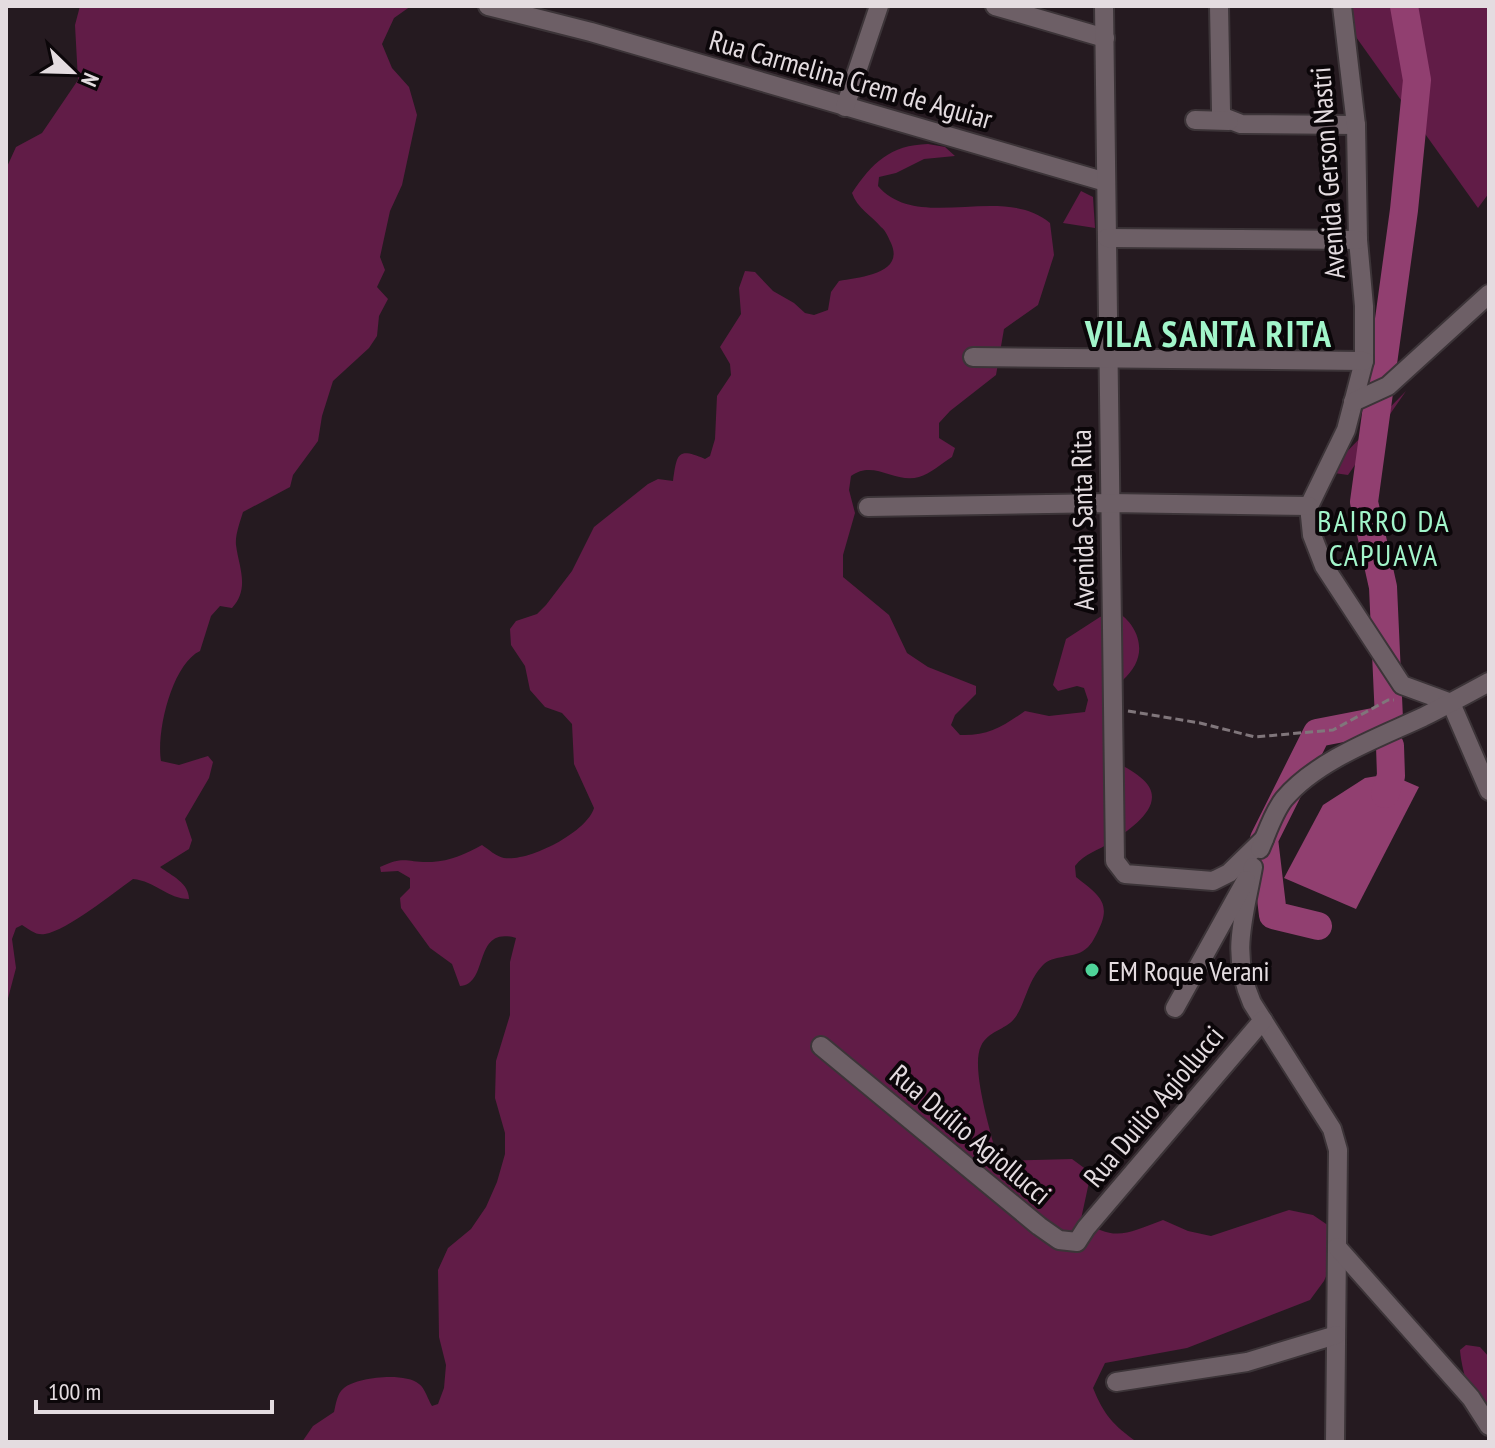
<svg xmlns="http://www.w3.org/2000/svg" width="1495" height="1448" font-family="'PT Sans Narrow',sans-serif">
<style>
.green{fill:#611c47}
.water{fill:#913f70}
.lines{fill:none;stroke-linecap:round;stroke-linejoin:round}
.river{stroke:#913f70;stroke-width:28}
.minor-casing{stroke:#3c3438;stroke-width:22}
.path{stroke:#80767b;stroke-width:3;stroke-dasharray:8 4;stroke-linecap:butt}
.minor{stroke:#6d5f66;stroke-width:18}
.poi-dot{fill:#4fd399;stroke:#0b0609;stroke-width:3}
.labels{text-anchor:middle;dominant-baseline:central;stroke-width:8;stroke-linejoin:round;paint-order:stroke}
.street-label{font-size:28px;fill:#e4dce0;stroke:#0b0609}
.poi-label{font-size:28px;fill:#e4dce0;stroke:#0b0609;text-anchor:start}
.neighbourhood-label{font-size:30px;letter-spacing:2px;fill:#a2f5ca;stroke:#0b0609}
.district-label{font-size:36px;font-weight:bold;letter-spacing:2px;fill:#a2f5ca;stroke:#0b0609}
</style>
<rect width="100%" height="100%" fill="#251a20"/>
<g class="green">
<path d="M80 6H411L394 18 382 44 392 68 409 87 417 115 402 185 390 211 380 257 385 270 377 287 388 299 379 316 377 336 369 348 333 381 322 416 318 441 293 475 290 487 243 512C240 522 235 535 236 545 239 568 250 588 232 608L220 606 211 616 200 651C172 664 156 732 161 761L179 765 208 756 213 762 209 778 185 819 192 840 189 849 160 867C172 876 189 883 189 899 168 899 155 881 133 879 113 893 68 930 45 934 36 936 29 929 22 925L16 928 12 939 16 968 6 1006V169L16 147 42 133 78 80 75 25Z"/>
<polygon points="1347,6 1489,6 1489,193 1478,208 1346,23"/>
<path d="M928 144 945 147 955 156 924 159 896 173 879 177 878 186C918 233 1003 183 1050 223L1054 255 1038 305 1004 329 996 375 950 411 939 423V438L955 448 952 457C942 463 930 474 919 477 895 484 874 459 851 476L849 490 855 513 843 555V577L889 615 907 653 928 667 976 686V694L955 715 951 725 960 735C988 736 1002 727 1025 711L1049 716 1085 712 1088 700 1084 688 1077 686 1058 691 1053 685 1066 639 1100 617 1116 611C1134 622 1146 644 1135 665 1129 676 1117 685 1109 694L1108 758C1118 764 1131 769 1140 777 1172 802 1132 828 1111 842 1098 851 1085 853 1075 866L1076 877C1097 894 1113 902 1098 931 1094 939 1091 946 1083 951 1072 958 1053 955 1043 965 1027 981 1025 1006 1014 1019 1005 1030 988 1031 981 1046 970 1068 992 1136 998 1161L1072 1159 1091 1173 1081 1219C1115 1243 1127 1233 1163 1220L1188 1231 1211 1236 1289 1210 1313 1215 1332 1228 1335 1256 1324 1281 1310 1300 1187 1348 1105 1363 1093 1388C1104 1415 1113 1425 1137 1442H302L313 1426 334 1412C336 1404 337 1393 344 1388 358 1377 405 1372 419 1384 425 1388 428 1400 432 1406L438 1404 444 1388 446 1365 439 1337 438 1270 448 1248 471 1229 486 1207 497 1182 505 1154V1133L495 1098 496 1061 510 1015V962L516 938C472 925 490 984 460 986L452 964 430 948 401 908 400 898 410 888V878L398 871 381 872 380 867C406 855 406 863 432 862 450 861 466 854 482 845 488 849 497 857 504 858 529 862 587 832 594 808L574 764 572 724 562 713 545 707 530 690 525 666 511 645 510 629 516 621 537 614 546 605 572 571 594 527 648 484 658 479 673 481C677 454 677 447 705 459L710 456 715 439 717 396 731 375 730 364 720 347 741 314 739 288 745 271 755 272 773 291 794 303 805 313 814 315 828 310 831 292 839 281C860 277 905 274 891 243 888 237 886 231 881 227 871 215 857 208 852 193 872 163 890 145 928 144Z"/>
<polygon points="1081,191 1093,197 1095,228 1063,223"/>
<polygon points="1406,391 1348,475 1327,472"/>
<path d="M1466 1345 1480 1347 1489 1357V1430C1474 1409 1462 1375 1460 1350Z"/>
</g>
<polygon class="water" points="1389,774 1419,787 1356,909 1284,878 1323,805 1365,778"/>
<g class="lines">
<g class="river">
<polyline points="1385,794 1391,776 1390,746"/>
<polyline points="1318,926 1273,915 1264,839 1317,733 1389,719 1383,587 1364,502 1404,210 1417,80 1404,6"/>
</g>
<defs>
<g id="minor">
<polyline points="488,6 591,32 1106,182"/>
<polyline points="995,6 1105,38"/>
<polyline points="1104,6 1115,861 1125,874 1213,881 1229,873 1264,839"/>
<polyline points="1219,6 1221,111 1223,117 1241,124 1356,125"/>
<polyline points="1342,6 1356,125 1358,240 1364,306 1364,361 1346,430 1309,506 1312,535 1324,566 1402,685 1451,703 1489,791"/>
<polyline points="845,107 879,6"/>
<polyline points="1195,120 1229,121"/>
<polyline points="1107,238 1358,240"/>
<polyline points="973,357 1364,361"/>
<polyline points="1353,402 1388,386 1489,294"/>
<polyline points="868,507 1110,503 1309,506"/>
<path d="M1260 849C1267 833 1273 813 1284 799 1317 760 1378 738 1423 717 1445 706 1467 694 1489 682"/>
<path d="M1253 867C1244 918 1230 953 1252 1003L1332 1129 1338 1150 1335 1442"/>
<polyline points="1175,1008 1246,880"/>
<polyline points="821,1046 1039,1226 1059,1240 1077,1242 1086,1228 1263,1020"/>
<polyline points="1337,1247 1471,1398 1489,1426"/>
<polyline points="1116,1382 1247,1362 1336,1335"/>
</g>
</defs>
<use href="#minor" class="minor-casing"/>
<polyline class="path" points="1128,711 1200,723 1255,737 1333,730 1388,700 1394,700"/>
<use href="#minor" class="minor"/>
</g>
<circle class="poi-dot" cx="1092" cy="970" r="8"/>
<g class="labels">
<g class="street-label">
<text transform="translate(851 79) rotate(16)">Rua Carmelina Crem de Aguiar</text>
<text transform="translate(1327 173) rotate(-94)">Avenida Gerson Nastri</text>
<text transform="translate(1082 520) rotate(-91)">Avenida Santa Rita</text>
<text transform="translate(1153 1106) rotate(-50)">Rua Duilio Agiollucci</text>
<text transform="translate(971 1134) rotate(40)">Rua Duílio Agiollucci</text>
</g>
<g class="poi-label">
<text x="1108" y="970">EM Roque Verani</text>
</g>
<g class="neighbourhood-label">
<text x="1384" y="520">BAIRRO DA<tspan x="1384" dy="34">CAPUAVA</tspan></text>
</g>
<g class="district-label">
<text x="1209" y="333">VILA SANTA RITA</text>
</g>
</g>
<rect width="1495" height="1448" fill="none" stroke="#e4dce0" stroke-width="16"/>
<g transform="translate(72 72) rotate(113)" stroke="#0b0609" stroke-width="6" paint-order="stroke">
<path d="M0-6L14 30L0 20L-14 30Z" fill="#e4dce0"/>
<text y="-12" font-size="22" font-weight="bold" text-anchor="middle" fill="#e4dce0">N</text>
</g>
<path d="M36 1400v12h236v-12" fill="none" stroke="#e4dce0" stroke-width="4"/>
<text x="48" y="1400" font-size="24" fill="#e4dce0" stroke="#0b0609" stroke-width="6" paint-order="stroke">100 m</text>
</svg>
